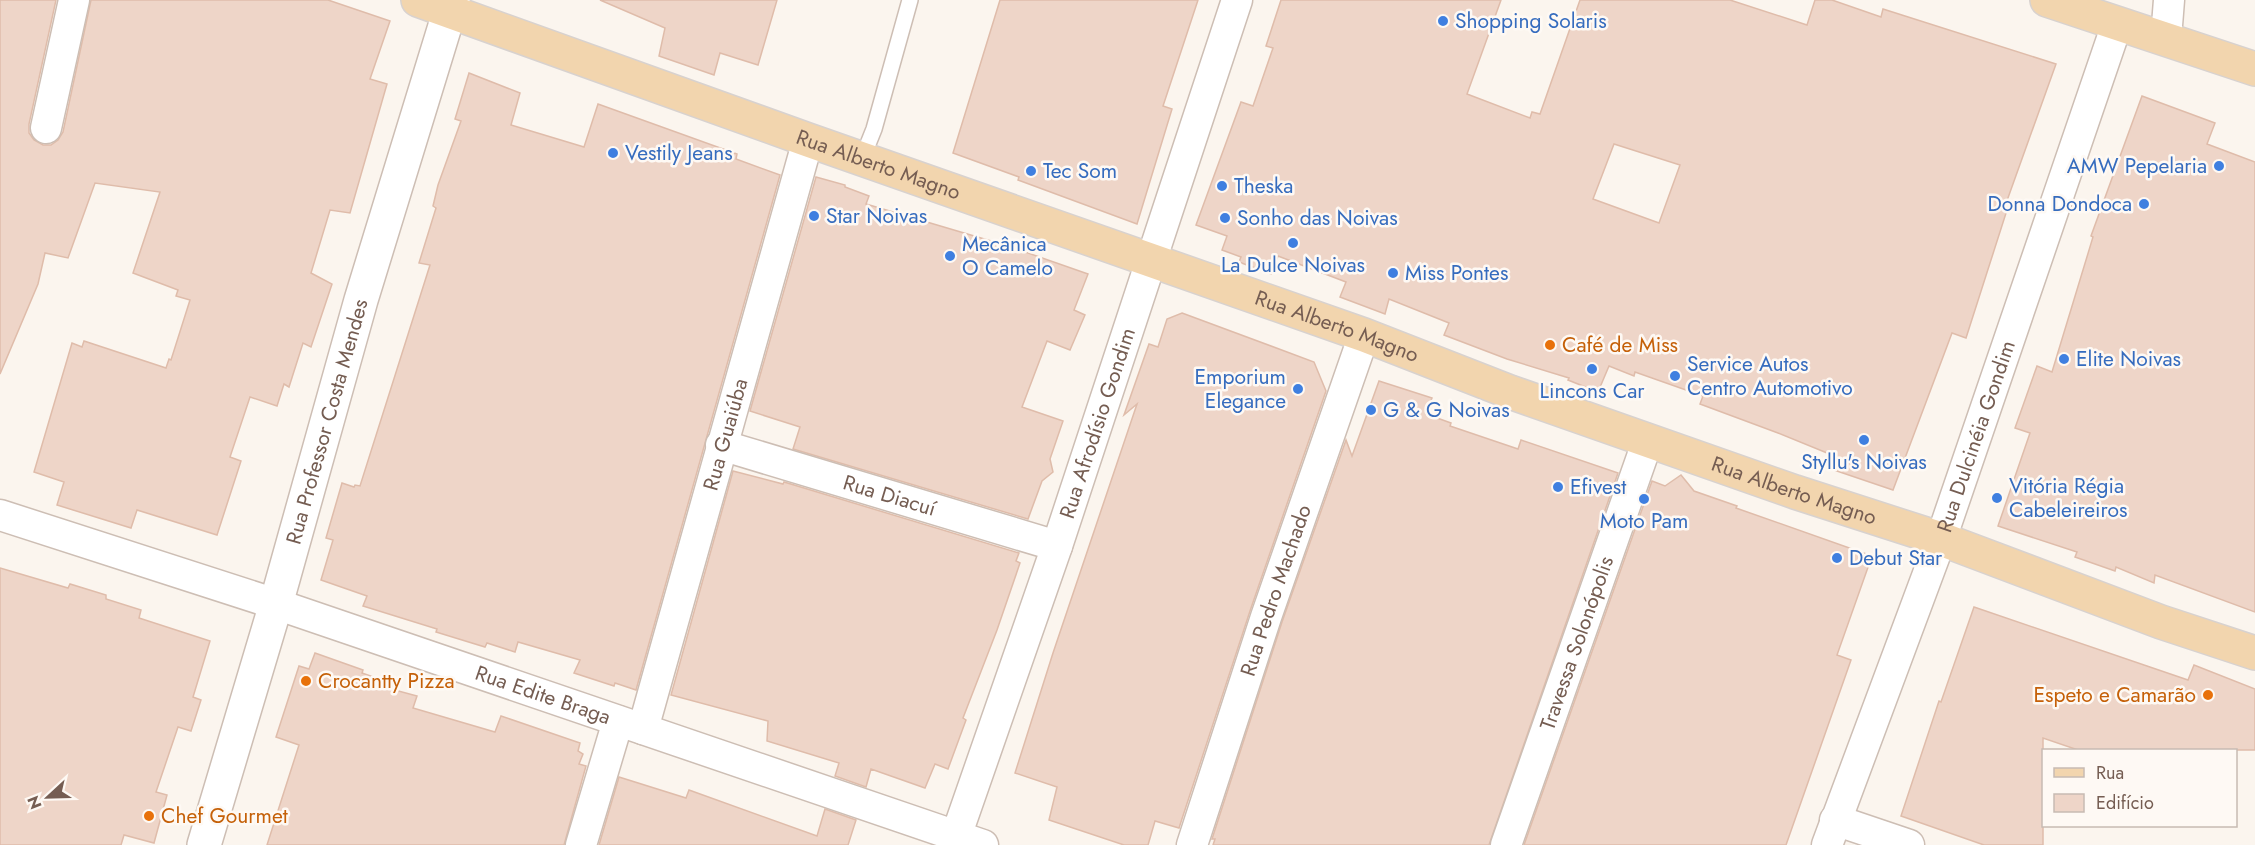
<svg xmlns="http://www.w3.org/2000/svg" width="2255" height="845" font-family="Jost,sans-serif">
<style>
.building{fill:#eed5c8;stroke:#dfbcaa;stroke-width:1.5;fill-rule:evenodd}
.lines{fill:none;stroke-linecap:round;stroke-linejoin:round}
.service-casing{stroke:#cdbeb4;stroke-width:18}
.minor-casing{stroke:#cdbeb4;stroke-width:33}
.tertiary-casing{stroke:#cdbeb4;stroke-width:36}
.primary-casing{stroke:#d8d2cf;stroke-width:36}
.service{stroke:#fff;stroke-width:15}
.minor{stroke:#fff;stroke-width:30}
.tertiary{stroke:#fff;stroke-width:33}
.primary{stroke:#f2d5ae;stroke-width:33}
.shop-dot{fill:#3f7fe0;stroke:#fef9f4;stroke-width:2}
.food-dot{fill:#e8710a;stroke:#fef9f4;stroke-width:2}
.labels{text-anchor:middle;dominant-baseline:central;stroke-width:5;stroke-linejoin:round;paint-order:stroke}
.shop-label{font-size:21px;fill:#366cbe;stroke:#fef9f4;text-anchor:start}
.street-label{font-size:21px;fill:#755d52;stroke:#fef9f4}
.food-label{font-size:21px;fill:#c56008;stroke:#fef9f4;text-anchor:start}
</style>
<rect width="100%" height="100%" fill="#fbf5ee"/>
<g class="building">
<polygon points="0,0 56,0 29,124 29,133 34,140 43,145 51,145 58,140 63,132 91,0 328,0 390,21 370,79 387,84 350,213 330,210 311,273 332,284 311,347 303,343 289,387 284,384 277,406 250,397 230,457 241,461 217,535 137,510 131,528 57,505 64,482 34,472 72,343 82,347 84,341 166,368 169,359 171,360 190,300 176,296 178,290 133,273 160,192 95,183 68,258 45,253 38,284 0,374"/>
<polygon points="600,0 777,0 758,65 720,53 714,75 659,56 665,28"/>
<polygon points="1000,0 1198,0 1163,106 1172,109 1137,224 1018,180 1019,177 953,153"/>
<path d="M1281 0H1501L1467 94 1530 118 1532 112 1540 114 1580 0H1730L1807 25 1815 0H1832L1881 17 1883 9 2056 64 2004 209 2007 210 1966 338 1952 333 1893 490 1828 468 1832 455 1778 433 1700 404 1703 396 1635 372 1634 376 1609 366 1598 392 1568 380 1569 378 1507 359 1444 335 1449 323 1389 299 1385 314 1340 297 1346 282 1278 256 1271 274 1239 262 1241 257 1222 250 1227 236 1196 225 1241 102 1253 106 1273 48 1266 46ZM1614 144 1680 165 1659 223 1593 199Z"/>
<polygon points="469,73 520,93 511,125 584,147 598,104 737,154 736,159 780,175 636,690 615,683 614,686 574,673 580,660 518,642 515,652 487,643 485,647 436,632 437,629 363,606 367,596 321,580 333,540 326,538 342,483 354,487 355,485 360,486 430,265 419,263 436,208 433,206 438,185 461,121 455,119"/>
<polygon points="2142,96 2215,123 2207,144 2255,162 2255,612 2155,575 2154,583 2116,567 2115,571 2075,557 2077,552 1998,526 2030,433 2015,428 2037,366 2052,372 2093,237 2091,236"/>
<polygon points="816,177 845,185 845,187 869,196 866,204 1008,246 1088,274 1074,310 1085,315 1070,350 1047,341 1022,407 1063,421 1050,459 1053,472 1042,481 1028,519 793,449 800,427 750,411"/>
<polygon points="1182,313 1314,362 1326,391 1250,611 1179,828 1155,821 1148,845 1124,845 1049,820 1057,787 1015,773 1053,653 1137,404 1124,415 1149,344 1158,347 1167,319"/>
<polygon points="1379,381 1432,398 1426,414 1451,423 1450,426 1518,449 1521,440 1618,473 1489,845 1213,845 1215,839 1212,839 1282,622 1346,440 1352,456"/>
<polygon points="733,471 783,484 784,482 1019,553 1016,561 1020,563 997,630 963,718 966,720 948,769 935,764 925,788 871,769 866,787 835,776 839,763 767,741 768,721 671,695"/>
<polygon points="1681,475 1694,491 1737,506 1736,508 1872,556 1837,655 1851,660 1786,845 1524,845 1652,481 1665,486"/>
<polygon points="0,568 68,588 70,584 106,595 106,599 141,610 139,618 210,641 193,697 201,700 191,731 178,727 156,792 167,795 154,843 124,835 121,845 0,845"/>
<polygon points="1974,607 2188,680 2194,665 2255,689 2255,750 2078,750 2043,738 2043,845 1984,845 1901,816 1939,701 1941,702"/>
<polygon points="315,653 363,670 362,673 393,684 391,689 417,696 413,708 495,732 501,716 580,743 578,751 583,754 579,764 586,766 564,845 267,845 299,745 276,737 299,666 309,669"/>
<polygon points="619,777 686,798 689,790 817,836 825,809 856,820 848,845 599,845"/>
</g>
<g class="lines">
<defs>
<polyline id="service" points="862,159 874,129 910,0"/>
<g id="minor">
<polyline points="2166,38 2169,0"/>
<polyline points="46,128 74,0"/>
<path id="s1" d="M721 445 1057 546"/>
<path id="s2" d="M0 515 276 604 983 845"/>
<path id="s3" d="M643 729 808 140"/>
<polyline points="1835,820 1909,845"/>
<polyline points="581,845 618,721"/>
<path id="s4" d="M953 845 1057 546 1237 0"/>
<path id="s5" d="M1192 845 1266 617 1364 335"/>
<path id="s6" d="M1506 845 1648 440"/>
<path id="s7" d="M1827 845 1941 539 2117 24"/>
</g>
<g id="tertiary">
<path id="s8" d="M204 845 276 604 361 300 453 0"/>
</g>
<g id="primary">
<path id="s9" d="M418 0 808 140 1364 335 1510 392 1795 492 1941 539 2161 622 2255 653"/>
<polyline points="2047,0 2255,69"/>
</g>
</defs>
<use href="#service" class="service-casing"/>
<use href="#minor" class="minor-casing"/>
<use href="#tertiary" class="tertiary-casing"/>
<use href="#primary" class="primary-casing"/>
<use href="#service" class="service"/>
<use href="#minor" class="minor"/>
<use href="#tertiary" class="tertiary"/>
<use href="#primary" class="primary"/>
</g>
<g class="shop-dot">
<circle cx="1443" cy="21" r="6"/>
<circle cx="613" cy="153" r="6"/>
<circle cx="2219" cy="166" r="6"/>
<circle cx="1031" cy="171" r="6"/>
<circle cx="1222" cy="186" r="6"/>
<circle cx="2144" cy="204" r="6"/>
<circle cx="814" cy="216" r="6"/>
<circle cx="1225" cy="218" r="6"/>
<circle cx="1293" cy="243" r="6"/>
<circle cx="950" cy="256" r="6"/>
<circle cx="1393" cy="273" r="6"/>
<circle cx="2064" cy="359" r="6"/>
<circle cx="1592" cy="369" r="6"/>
<circle cx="1675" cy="376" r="6"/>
<circle cx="1298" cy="389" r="6"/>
<circle cx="1371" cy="410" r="6"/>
<circle cx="1864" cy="440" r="6"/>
<circle cx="1558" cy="487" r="6"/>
<circle cx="1997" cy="498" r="6"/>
<circle cx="1644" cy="499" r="6"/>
<circle cx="1837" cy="558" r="6"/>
</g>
<g class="food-dot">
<circle cx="1550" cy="345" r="6"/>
<circle cx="306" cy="681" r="6"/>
<circle cx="2208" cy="695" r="6"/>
<circle cx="149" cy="816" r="6"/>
</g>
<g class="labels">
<g class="shop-label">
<text x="1455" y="21">Shopping Solaris</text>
<text x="625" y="153">Vestily Jeans</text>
<text x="2207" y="166" text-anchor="end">AMW Pepelaria</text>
<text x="1043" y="171">Tec Som</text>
<text x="1234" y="186">Theska</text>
<text x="2132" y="204" text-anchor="end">Donna Dondoca</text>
<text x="826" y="216">Star Noivas</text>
<text x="1237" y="218">Sonho das Noivas</text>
<text x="962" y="244">Mecânica<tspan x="962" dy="24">O Camelo</tspan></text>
<text x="1293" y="265" text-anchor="middle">La Dulce Noivas</text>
<text x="1405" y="273">Miss Pontes</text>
<text x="2076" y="359">Elite Noivas</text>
<text x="1687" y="364">Service Autos<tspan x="1687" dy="24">Centro Automotivo</tspan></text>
<text x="1286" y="377" text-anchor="end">Emporium<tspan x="1286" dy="24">Elegance</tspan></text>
<text x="1592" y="391" text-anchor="middle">Lincons Car</text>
<text x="1383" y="410">G &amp; G Noivas</text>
<text x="1864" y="462" text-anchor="middle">Styllu's Noivas</text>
<text x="2009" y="486">Vitória Régia<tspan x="2009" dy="24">Cabeleireiros</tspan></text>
<text x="1570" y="487">Efivest</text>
<text x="1644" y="521" text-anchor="middle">Moto Pam</text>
<text x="1849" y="558">Debut Star</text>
</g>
<g class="street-label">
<text stroke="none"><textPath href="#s9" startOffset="489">Rua Alberto Magno</textPath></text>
<text stroke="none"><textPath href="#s9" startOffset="975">Rua Alberto Magno</textPath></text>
<text stroke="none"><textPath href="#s8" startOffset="441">Rua Professor Costa Mendes</textPath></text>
<text stroke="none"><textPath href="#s4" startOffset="446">Rua Afrodísio Gondim</textPath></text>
<text stroke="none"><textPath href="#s3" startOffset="306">Rua Guaiúba</textPath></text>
<text stroke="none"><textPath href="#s7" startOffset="435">Rua Dulcinéia Gondim</textPath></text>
<text stroke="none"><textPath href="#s9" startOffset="1461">Rua Alberto Magno</textPath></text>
<text stroke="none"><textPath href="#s1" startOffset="176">Rua Diacuí</textPath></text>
<text stroke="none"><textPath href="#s5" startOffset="268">Rua Pedro Machado</textPath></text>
<text stroke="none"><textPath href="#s6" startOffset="214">Travessa Solonópolis</textPath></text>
<text stroke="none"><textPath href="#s2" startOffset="572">Rua Edite Braga</textPath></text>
</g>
<g class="food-label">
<text x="1562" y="345">Café de Miss</text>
<text x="318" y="681">Crocantty Pizza</text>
<text x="2196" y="695" text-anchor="end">Espeto e Camarão</text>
<text x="161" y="816">Chef Gourmet</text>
</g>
</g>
<rect x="2042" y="749" width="195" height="78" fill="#fef9f4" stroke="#c7bbb3" stroke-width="1.5"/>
<rect x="2054" y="768" width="30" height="9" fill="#f2d5ae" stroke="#c7bbb3" stroke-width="1.5"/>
<text x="2096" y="779" font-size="18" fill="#755d52">Rua</text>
<rect x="2054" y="794" width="30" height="18" fill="#eed5c8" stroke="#c7bbb3" stroke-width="1.5"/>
<text x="2096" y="809" font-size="18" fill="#755d52">Edifício</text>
<g transform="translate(48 797) rotate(248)" stroke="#fef9f4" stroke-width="4.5" paint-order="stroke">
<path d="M0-4.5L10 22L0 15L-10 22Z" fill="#755d52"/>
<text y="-9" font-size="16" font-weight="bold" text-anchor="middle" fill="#755d52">N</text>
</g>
</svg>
